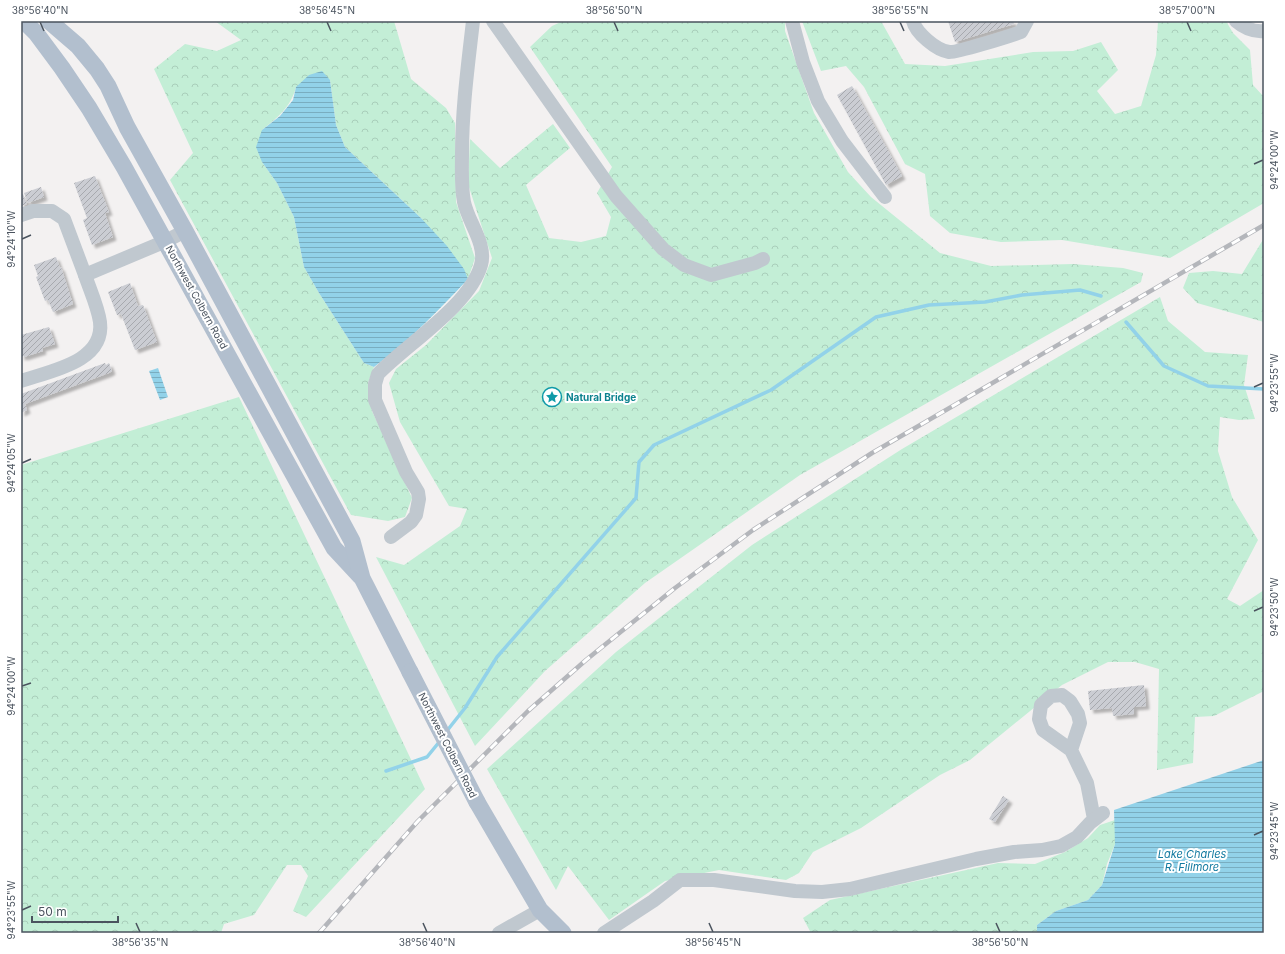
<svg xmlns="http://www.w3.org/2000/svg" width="1285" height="954" font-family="Inter,sans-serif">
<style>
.forest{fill:url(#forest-crowns)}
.water{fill:url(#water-rules)}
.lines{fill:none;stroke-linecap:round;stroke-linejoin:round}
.stream{stroke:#92d2e9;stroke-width:3.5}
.building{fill:url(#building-hatch);filter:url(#shadow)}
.minor{stroke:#c0c8cf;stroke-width:14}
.major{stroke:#b2bfce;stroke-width:17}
.rail-casing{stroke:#b4b6bb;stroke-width:4.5}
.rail{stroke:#fff;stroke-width:3;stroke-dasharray:9;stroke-linecap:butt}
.major-bridge{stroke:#b2bfce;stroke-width:17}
.ticks{fill:none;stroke:#4a535e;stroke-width:1.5}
.labels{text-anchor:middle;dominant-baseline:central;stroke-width:4;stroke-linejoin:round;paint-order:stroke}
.street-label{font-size:10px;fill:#4a535e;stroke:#fff}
.culture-label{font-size:10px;font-weight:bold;fill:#0d838f;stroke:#fff;text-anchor:start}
.water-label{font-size:11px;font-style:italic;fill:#137aa0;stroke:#fff}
.neatline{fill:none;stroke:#4a535e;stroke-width:1.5}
.ticks-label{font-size:10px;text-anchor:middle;fill:#4a535e}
</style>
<defs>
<pattern id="forest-crowns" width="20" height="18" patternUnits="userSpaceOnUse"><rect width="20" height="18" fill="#c3eed6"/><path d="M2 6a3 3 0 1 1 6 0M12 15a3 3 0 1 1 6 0" fill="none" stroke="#a9ceba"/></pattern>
<pattern id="water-rules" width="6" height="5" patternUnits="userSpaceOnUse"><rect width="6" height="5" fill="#92d2e9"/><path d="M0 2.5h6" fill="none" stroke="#79adc0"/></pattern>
<pattern id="building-hatch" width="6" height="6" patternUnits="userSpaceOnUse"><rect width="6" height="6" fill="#cbcdd3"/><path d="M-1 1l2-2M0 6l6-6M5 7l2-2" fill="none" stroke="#a7a9ae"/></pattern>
<filter id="shadow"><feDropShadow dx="3.5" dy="3.5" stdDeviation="1" flood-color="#0004"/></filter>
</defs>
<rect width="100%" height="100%" fill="#f3f1f1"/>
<g class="forest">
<path d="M215 21H394L411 79 446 108 455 123 456 202 475 258 468 279 421 218 345 147 336 125 330 80 296 87C291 107 277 118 262 130V162L277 183 294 217 304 267 319 293 364 363 374 367 368 383 372 411 412 498 405 517 388 521 351 515 170 180 193 153 154 69 185 44 217 51 241 40Z"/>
<polygon points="563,21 785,21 785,31 814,113 848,172 871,197 940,253 991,266 1073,264 1123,268 1143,273 1141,282 800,475 645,583 545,671 475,746 376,557 404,565 460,526 467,509 449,506 400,422 389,383 396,369 426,345 479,291 492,258 468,184 470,139 500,168 553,124 570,148 526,185 549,238 581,242 606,236 611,217 597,193 612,167 530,47 552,26"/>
<polygon points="802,21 881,21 905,64 945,66 1033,52 1073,51 1101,42 1118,70 1097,91 1115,114 1141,106 1156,55 1158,21 1226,21 1233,33 1250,50 1253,85 1264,97 1264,203 1170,258 1062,240 1001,242 950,233 930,216 925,174 905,164 864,87 846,66 821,71"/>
<polygon points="1264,238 1264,322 1197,303 1183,288 1189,273 1213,271 1242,274"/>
<polygon points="1160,297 1168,321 1205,352 1248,355 1244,385 1255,419 1239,420 1220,417 1218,451 1232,497 1258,540 1227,599 1240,606 1264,590 1264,691 1214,716 1195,717 1193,763 1157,770 1159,669 1135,662 1108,662 1062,685 970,760 940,775 861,828 813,852 799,873 786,880 719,870 665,881 609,920 568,866 556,890 487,769 616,652 752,545 902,449"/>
<polygon points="239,397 425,789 306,917 293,911 308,876 301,865 287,865 254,915 224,924 221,933 21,933 21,465"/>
<polygon points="1115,820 1115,844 1107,864 1102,885 1088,900 1056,911 1037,925 1037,933 811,933 803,918 830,900 998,863 1035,864 1065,852 1088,838 1100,825"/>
</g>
<g class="water">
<path d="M322 71 330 80 336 125 345 147 421 218 447 246 464 269 468 279C438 311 409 341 374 367L364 363 319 293 304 267 294 217 277 183 262 162 256 147 262 130 280 116 293 100 296 87 309 75Z"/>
<polygon points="158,368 168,397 160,400 149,371"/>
<polygon points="1264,760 1264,933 1037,933 1037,925 1056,911 1088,900 1102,885 1115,844 1114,810"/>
</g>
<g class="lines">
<g class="stream">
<polyline points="1126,322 1164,366 1208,386 1264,389"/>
<polyline points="446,732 465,708 497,657 636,498 639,462 654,445 771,390 876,317 929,305 985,302 1022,295 1080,290 1101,296"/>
<polyline points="386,771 427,757 440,741"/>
</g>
</g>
<g class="building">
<polygon points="948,21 1013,21 1014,24 955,42"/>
<polygon points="852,86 902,176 886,185 837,95"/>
<polygon points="95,176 109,212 105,213 113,237 92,245 83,220 87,218 74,183"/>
<polygon points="41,187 44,197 28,203 24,193"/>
<polygon points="23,194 27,204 21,206 21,195"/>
<polygon points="56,257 60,268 61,267 73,304 53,312 48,300 45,301 36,277 38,276 34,265"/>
<polygon points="130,283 138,306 143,305 157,342 135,350 121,314 117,315 108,292"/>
<polygon points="49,327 55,344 42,348 43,351 24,357 24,356 21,357 21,335"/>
<polygon points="105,363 106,365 109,363 112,371 109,373 25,404 27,410 21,413 21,394"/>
<polygon points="1144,685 1146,706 1134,707 1134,714 1113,716 1112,708 1090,710 1088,691"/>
<polygon points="1003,796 1009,800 995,822 989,819"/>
</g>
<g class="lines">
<g class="minor">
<polyline points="493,21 616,196 663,249 684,265 711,275 755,263 763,259"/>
<polyline points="792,21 803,62 818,101 842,141 885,197"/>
<path d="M913 21C916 33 936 50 949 52 956 53 1010 36 1021 32L1027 21"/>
<path d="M1236 21C1244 28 1253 32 1264 31"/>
<polyline points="21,215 33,211 52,211 64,219 85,275 166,241 185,231"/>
<path d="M21 381C50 371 105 362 100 322 98 307 90 290 85 275"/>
<path d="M391 537 411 522 416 515 419 499 418 492 406 472 375 400V384L378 374C407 344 470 305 481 265 487 244 468 222 464 202 461 186 462 170 462 154 462 109 468 65 473 21"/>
<polyline points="1071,750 1080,723 1078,714 1070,701 1062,695 1051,696 1041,705 1039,719 1043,730 1071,750 1087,783 1094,819"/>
<polyline points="499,933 540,910"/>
<polyline points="604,933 653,901 680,880 714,880 795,891 822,892 850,889 976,859 1014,852 1042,850 1061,846 1077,837 1090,823 1103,813"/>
</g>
<g class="major">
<polyline points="24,21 36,33 62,68 89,108 124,167 334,548 360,576"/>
<polyline points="49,21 78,46 97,69 108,86 127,127 185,231 352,541 362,578 410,672"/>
<polyline points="477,802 540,910 563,933"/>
</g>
<defs>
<polyline id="rail" points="319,933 418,821 528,711 586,660 675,588 753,530 872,453 1264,225"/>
</defs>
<use href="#rail" class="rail-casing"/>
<use href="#rail" class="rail"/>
<polyline class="major-bridge" points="410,672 477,802"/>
</g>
<path class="ticks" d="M40 22 44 31M327 22 331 31M614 22 618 31M900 22 904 31M1187 22 1191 31M1254 164 1263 160M22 239 31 235M1254 387 1263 383M22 463 31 459M1254 611 1263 607M22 686 31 683M1254 835 1263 831M22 910 31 906M136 923 140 932M423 923 427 932M709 923 713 932M996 923 1000 932"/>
<defs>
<symbol id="sight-ring" viewBox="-11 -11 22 22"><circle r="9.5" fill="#fff" stroke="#0f9aa8" stroke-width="1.5"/><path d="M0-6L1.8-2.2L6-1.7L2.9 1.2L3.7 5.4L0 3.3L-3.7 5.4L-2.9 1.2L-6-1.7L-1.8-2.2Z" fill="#0f9aa8"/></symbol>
</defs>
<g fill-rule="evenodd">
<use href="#sight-ring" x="541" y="386" width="22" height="22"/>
</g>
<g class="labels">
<g class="street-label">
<text transform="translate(197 297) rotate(61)">Northwest Colbern Road</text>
<text transform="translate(448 745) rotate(63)">Northwest Colbern Road</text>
</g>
<g class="culture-label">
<text x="566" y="397">Natural Bridge</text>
</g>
<g class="water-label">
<text x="1192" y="854">Lake Charles<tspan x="1192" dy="13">R. Fillmore</tspan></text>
</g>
</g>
<rect width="1285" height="954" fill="none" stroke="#ffffff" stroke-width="44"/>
<path d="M32 916v6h86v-6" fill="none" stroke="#4a535e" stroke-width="2"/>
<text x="38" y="916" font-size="12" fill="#4a535e" stroke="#ffffff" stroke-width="3" paint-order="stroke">50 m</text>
<rect x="22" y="22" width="1241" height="910" class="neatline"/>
<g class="ticks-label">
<text x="40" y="14">38°56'40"N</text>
<text x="327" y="14">38°56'45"N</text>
<text x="614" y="14">38°56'50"N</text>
<text x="900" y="14">38°56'55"N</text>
<text x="1187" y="14">38°57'00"N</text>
<text transform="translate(1274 160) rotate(-90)" y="4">94°24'00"W</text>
<text transform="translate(11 239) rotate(-90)" y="4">94°24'10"W</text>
<text transform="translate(1274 383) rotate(-90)" y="4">94°23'55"W</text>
<text transform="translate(11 463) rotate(-90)" y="4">94°24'05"W</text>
<text transform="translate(1274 607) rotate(-90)" y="4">94°23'50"W</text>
<text transform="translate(11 686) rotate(-90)" y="4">94°24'00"W</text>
<text transform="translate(1274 831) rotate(-90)" y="4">94°23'45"W</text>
<text transform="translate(11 910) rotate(-90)" y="4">94°23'55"W</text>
<text x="140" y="946">38°56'35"N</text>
<text x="427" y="946">38°56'40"N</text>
<text x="713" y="946">38°56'45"N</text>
<text x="1000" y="946">38°56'50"N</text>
</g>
</svg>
